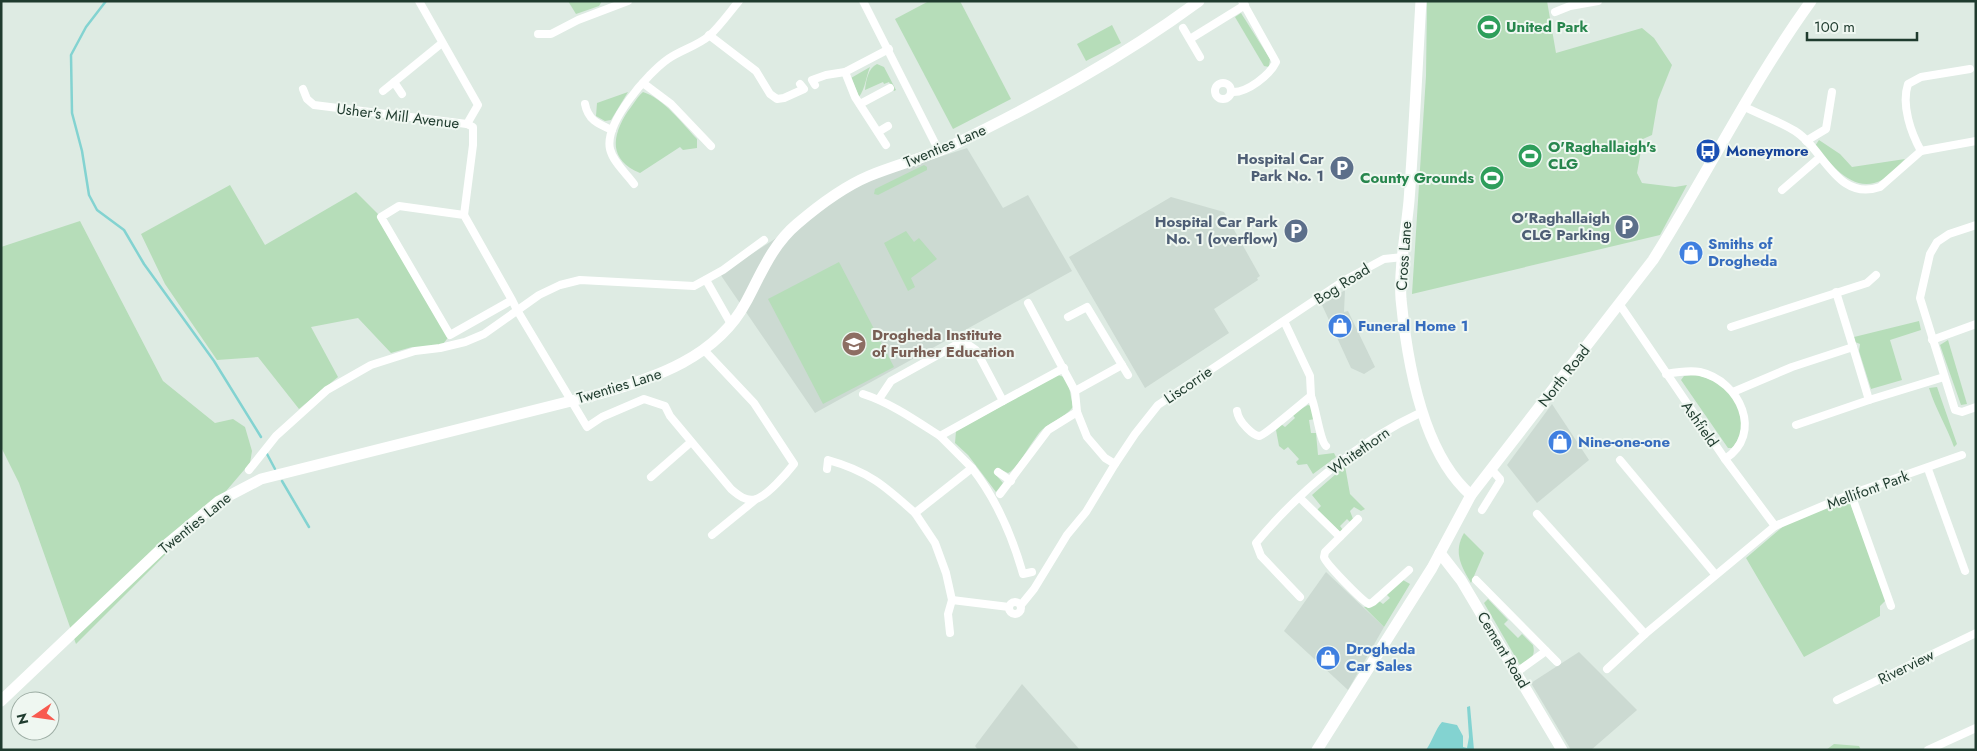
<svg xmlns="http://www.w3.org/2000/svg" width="1977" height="751" font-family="Jost,sans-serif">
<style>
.built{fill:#ccdad2}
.green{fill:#b6ddb9}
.water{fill:#83d3d1}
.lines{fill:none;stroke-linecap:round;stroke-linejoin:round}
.stream{stroke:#83d3d1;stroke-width:2.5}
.street{stroke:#fff;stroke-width:8}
.secondary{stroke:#fff;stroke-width:11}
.labels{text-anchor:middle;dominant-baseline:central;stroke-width:4;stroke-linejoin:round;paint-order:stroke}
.leisure-label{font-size:15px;font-weight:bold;fill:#27864d;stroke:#eff7f1;text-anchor:start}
.street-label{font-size:15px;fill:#1f3b2e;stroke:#eff7f1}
.transit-label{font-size:15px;font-weight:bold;fill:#164399;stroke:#eff7f1;text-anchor:start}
.service-label{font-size:15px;font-weight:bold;fill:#4e5e75;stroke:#eff7f1;text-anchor:end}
.shop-label{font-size:15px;font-weight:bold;fill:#366cbe;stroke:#eff7f1;text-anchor:start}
.education-label{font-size:15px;font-weight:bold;fill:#785e54;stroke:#eff7f1;text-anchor:start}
</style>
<rect width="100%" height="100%" fill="#deebe3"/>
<g class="built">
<polygon points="967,148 1003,208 1028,195 1072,271 815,413 720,274 875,175 909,167"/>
<polygon points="1171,197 1224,212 1260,276 1257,278 1258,280 1214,309 1229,333 1145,388 1069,257"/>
<polygon points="1345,290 1344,312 1348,311 1375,367 1364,374 1351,368 1322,305"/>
<polygon points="1552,404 1589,460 1537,503 1507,465"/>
<polygon points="1326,572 1384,627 1348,690 1284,631"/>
<polygon points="1579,652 1637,710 1591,750 1571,750 1531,683"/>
<polygon points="1022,684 1080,750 978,750 975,746"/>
</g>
<g class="green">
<polygon points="568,1 602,1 599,6 576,14"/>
<polygon points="929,1 960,1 1011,99 953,129 895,19"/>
<polygon points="1427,1 1547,1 1556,53 1642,28 1654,38 1672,65 1658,100 1652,135 1643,139 1637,173 1642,183 1675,187 1687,185 1660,235 1412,294 1426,76"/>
<polygon points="1241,13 1270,59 1269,67 1264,66 1235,17"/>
<polygon points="1112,25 1121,43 1086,61 1077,44"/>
<path d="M877 64 884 67 896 90 894 91 889 82 884 84 883 82 865 90C866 81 868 68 877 64Z"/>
<path d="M870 67C866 77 865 89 859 97L851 78Z"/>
<polygon points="628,92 611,120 605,121 596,116 597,103"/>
<path d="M643 92C664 99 682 123 697 139V148L683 150 680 147 640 173C609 160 611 137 628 111 633 105 637 97 643 92Z"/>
<path d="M1819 140 1840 154 1852 167 1905 159C1898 166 1890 176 1882 180 1853 195 1831 164 1815 146Z"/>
<polygon points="924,165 927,167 927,170 878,195 874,194 875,189"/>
<polygon points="230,185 265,245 356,192 381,217 450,335 440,348 412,347 391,353 358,318 311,327 338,377 299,409 258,357 217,360 165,284 141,234"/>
<polygon points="80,221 163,381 215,423 233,419 245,427 252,451 250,463 209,511 76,644 19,483 1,447 1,247"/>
<polygon points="906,231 914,242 919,238 937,259 911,278 915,287 908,291 884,243"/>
<polygon points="839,262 894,367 823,404 768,299"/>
<polygon points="1919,321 1921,330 1890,340 1902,380 1871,389 1859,351 1860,344 1855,342 1854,337"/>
<polygon points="1948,340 1967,404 1961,405 1940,345"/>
<path d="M1058 375 1064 377 1069 387 1073 407C1064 419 1048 422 1039 433 1031 443 1017 469 1008 473L999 469 995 474 1003 483 996 492 968 455 955 443 956 431Z"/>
<path d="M1698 375C1707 378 1716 381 1723 387 1741 401 1749 431 1732 448H1728L1681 380 1684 376Z"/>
<path d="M1937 387 1957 444 1954 447C1946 425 1936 410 1929 388Z"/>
<polygon points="1308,405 1311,406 1315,419 1309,420 1311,433 1316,433 1318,455 1334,453 1336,457 1313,474 1307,464 1298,465 1296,462 1299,459 1288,447 1284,450 1279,446 1276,430 1281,424 1285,427 1295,418 1292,414"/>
<polygon points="1345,466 1350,494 1365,509 1361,511 1354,507 1350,511 1353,519 1351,523 1347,519 1340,526 1343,530 1340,532 1317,510 1321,506 1312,495"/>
<polygon points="1845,499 1850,502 1886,600 1880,606 1880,616 1804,657 1746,558 1786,524"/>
<path d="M1464 533 1484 553 1471 583C1461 566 1453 552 1464 533Z"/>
<polygon points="1403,580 1410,584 1384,627 1364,607 1372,606 1379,601 1383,604 1390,598 1386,594"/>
<path d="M1488 599 1508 620 1504 624 1518 638 1522 634 1533 645C1536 657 1530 660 1520 665L1484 603Z"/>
<polygon points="1834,744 1859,746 1861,750 1826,750"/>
</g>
<path class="water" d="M1470 706 1474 750H1426C1433 740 1435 730 1442 722L1457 725 1463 736V747L1467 748 1469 737 1467 707Z"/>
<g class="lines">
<g class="stream">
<polyline points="106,1 86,27 71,55 72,113 82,151 89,195 97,210 124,230 144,264 214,361 261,437"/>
<polyline points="267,454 275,469"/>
<polyline points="282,481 309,527"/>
</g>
<g class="street">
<polyline points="419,1 478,105 467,124"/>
<polyline points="863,1 939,151"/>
<polyline points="1555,12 1570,6 1598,1"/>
<polyline points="1183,28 1200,57"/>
<polyline points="538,34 551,34 578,20 628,1"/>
<polyline points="709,35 756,71 770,94 777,99 784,98 804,89 800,84"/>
<polyline points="1190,39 1245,5"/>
<polyline points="845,72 855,97 886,145"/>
<polyline points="394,82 402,94"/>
<circle cx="1223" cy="91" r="8"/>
<polyline points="643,83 671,104 711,146"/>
<polyline points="815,85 812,80 826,75 845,72 889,49"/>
<polyline points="303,89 307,99 314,105 467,124 473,127 473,145 464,215"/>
<polyline points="383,91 442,43"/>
<path d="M1232 92C1247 93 1270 75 1276 62L1242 1"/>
<path d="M585 104C588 120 598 124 612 130"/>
<polyline points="860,104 890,88"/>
<path d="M1743 106C1760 115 1779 121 1795 131 1824 149 1837 202 1880 187L1921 151"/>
<polyline points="878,132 888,126"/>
<polyline points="1806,141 1826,129 1832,92"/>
<path d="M1921 151C1911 133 1901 105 1908 84L1921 77 1970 69"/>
<polyline points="1921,151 1976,141"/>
<path d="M634 184C626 173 613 162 610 149 604 123 648 73 668 59 681 50 697 46 709 36 720 26 729 13 739 1"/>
<polyline points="1782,190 1819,158"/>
<polyline points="1976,225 1949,234 1937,242 1930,254 1920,298 1955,410 1962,412 1976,407"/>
<polyline points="706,280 731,324"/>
<polyline points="1836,292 1853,347"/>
<path d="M512 300 450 335 381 217 399 206 464 215 512 300 517 310 587 427 602 417 644 399 665 406 670 416 731 489C738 495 746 502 756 499 767 496 787 473 794 464L754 403 704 350"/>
<polyline points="1028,303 1075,391 1077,412 1087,437 1105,458 1115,464 1135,434 1158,405 1345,280 1384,259 1403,257"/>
<polyline points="1620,305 1725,459 1775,526"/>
<polyline points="1068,317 1087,307 1128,375"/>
<polyline points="1731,327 1867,283 1876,275"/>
<polyline points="1932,340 1976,324"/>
<path d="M1666 374C1677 372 1689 370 1700 372 1740 381 1764 434 1725 459"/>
<polyline points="1075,391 1122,365"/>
<polyline points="1733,392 1792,367 1853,347 1869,400"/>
<path d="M863 394C891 403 915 420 940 436L1003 401"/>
<path d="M1311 396C1316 408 1320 441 1326 446"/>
<polyline points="879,399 891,381 963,341 976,350 1003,401 1064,368"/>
<path d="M1237 411C1238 418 1241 422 1246 427 1250 431 1253 435 1259 436 1264 436 1303 402 1311 396L1310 376 1284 321"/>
<polyline points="1796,425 1869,400 1944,377"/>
<polyline points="1620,460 1715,574"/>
<path d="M972 468C997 500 1012 535 1023 574L1032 572"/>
<path d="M827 469 828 460C868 471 885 486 915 513L972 468 940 436"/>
<polyline points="1928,469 1965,571"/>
<polyline points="249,470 276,436 327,390 371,365 415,351 440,348 465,342 484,334 539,295 560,285 580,280 694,286 723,270 764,240"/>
<polyline points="998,472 1011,481"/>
<polyline points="651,477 691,442"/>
<polyline points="1000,494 1048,430 1077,412"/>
<polyline points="1851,494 1891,606"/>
<polyline points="1300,498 1340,537"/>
<polyline points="1482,510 1500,481 1500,479 1491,469"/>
<polyline points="915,513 935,543 946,573 952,600 948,614 950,633"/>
<polyline points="1537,514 1645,634"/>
<path d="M1358 519 1325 552 1324 557C1325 563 1362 601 1369 604L1373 602 1409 570"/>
<polyline points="712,535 755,500"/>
<polyline points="1476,580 1557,662"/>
<path d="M1300 597 1261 556 1256 543C1300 490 1359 441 1422 412"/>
<polyline points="952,600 1009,607"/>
<circle cx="1015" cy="608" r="6"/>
<polyline points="1021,605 1034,589 1067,535 1086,512 1115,464"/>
<polyline points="1607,669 1645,634 1775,526 1851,494 1962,455"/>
<polyline points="1517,672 1546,651"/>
<polyline points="1837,700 1976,633"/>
<polyline points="1928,750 1976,728"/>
</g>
<g class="secondary">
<path d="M1421 1C1417 68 1414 135 1409 201 1406 233 1399 267 1401 299 1407 361 1422 453 1471 495"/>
<polyline points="1440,553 1461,580 1562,750"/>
<path d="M1 701 160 550 219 501 261 479 599 394C655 378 717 357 746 302 761 274 772 245 797 224 818 206 843 187 869 176 896 165 924 158 951 146 1037 104 1122 58 1199 1"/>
<path d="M1317 750 1432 568 1471 495 1653 260C1707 175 1751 84 1811 1"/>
</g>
</g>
<defs>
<symbol id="stadium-disc" viewBox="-11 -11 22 22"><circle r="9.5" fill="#2e9e5b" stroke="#eff7f1"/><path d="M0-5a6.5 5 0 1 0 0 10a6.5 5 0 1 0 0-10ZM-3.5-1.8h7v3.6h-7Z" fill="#fff"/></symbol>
<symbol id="bus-disc" viewBox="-11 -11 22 22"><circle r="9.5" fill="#1a4fb4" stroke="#eff7f1"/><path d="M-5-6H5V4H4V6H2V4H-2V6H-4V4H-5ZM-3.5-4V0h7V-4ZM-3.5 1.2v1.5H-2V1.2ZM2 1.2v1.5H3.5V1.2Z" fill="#fff"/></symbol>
<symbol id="parking-disc" viewBox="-11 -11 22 22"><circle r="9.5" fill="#5c6f8a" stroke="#eff7f1"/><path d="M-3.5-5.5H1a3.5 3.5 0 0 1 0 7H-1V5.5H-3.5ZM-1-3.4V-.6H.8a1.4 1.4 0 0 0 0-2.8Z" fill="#fff"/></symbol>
<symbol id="shop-disc" viewBox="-11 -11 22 22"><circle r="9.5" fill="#3f7fe0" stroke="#eff7f1"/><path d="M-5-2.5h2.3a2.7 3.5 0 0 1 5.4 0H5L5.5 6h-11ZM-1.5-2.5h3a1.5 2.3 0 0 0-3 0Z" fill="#fff"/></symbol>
<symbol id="university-disc" viewBox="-11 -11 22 22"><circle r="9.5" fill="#8d6e63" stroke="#eff7f1"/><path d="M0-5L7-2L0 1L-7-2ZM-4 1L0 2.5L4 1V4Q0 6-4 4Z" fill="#fff"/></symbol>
</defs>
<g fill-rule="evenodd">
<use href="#stadium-disc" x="1475" y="13" width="28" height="28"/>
<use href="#bus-disc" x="1694" y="137" width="28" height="28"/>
<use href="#stadium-disc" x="1516" y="142" width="28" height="28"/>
<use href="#parking-disc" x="1328" y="154" width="28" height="28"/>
<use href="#stadium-disc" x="1478" y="164" width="28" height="28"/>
<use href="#parking-disc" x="1613" y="213" width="28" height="28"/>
<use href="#parking-disc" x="1282" y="217" width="28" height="28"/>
<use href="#shop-disc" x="1677" y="239" width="28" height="28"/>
<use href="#shop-disc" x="1326" y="312" width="28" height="28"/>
<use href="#university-disc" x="840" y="330" width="28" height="28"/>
<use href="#shop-disc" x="1546" y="428" width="28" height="28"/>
<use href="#shop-disc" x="1314" y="644" width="28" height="28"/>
</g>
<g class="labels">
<g class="leisure-label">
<text x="1506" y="27">United Park</text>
<text x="1548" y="147">O'Raghallaigh's<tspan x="1548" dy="17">CLG</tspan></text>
<text x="1474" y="178" text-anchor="end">County Grounds</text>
</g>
<g class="street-label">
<text transform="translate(398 116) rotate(7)">Usher's Mill Avenue</text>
<text transform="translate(945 146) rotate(-23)">Twenties Lane</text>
<text transform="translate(1404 256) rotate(-86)">Cross Lane</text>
<text transform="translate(1342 284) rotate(-32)">Bog Road</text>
<text transform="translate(1564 376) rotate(-52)">North Road</text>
<text transform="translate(1188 385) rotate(-34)">Liscorrie</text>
<text transform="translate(619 386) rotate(-17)">Twenties Lane</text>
<text transform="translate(1700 424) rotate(55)">Ashfield</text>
<text transform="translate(1359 451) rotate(-35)">Whitethorn</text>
<text transform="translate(1868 490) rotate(-20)">Mellifont Park</text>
<text transform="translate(195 523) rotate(-39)">Twenties Lane</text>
<text transform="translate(1503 650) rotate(59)">Cement Road</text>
<text transform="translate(1906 667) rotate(-26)">Riverview</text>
</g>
<g class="transit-label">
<text x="1726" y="151">Moneymore</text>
</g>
<g class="service-label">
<text x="1324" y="159">Hospital Car<tspan x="1324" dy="17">Park No. 1</tspan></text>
<text x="1610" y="218">O'Raghallaigh<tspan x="1610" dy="17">CLG Parking</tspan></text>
<text x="1278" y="222">Hospital Car Park<tspan x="1278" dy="17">No. 1 (overflow)</tspan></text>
</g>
<g class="shop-label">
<text x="1708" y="244">Smiths of<tspan x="1708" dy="17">Drogheda</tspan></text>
<text x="1358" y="326">Funeral Home 1</text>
<text x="1578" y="442">Nine-one-one</text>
<text x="1346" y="649">Drogheda<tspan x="1346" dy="17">Car Sales</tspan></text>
</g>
<g class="education-label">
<text x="872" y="335">Drogheda Institute<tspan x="872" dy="17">of Further Education</tspan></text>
</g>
</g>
<rect width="1977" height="751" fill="none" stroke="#1f3b2e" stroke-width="5"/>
<g transform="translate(35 716) rotate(257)"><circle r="24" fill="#eff7f1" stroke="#9caca3"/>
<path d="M0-4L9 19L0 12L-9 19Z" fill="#f85a4f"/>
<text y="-8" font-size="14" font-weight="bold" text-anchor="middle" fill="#1f3b2e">N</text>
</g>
<path d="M1807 32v8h110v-8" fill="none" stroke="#1f3b2e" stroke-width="2.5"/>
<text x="1814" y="32" font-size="15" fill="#1f3b2e" stroke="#eff7f1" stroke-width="4" paint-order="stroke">100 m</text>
</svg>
